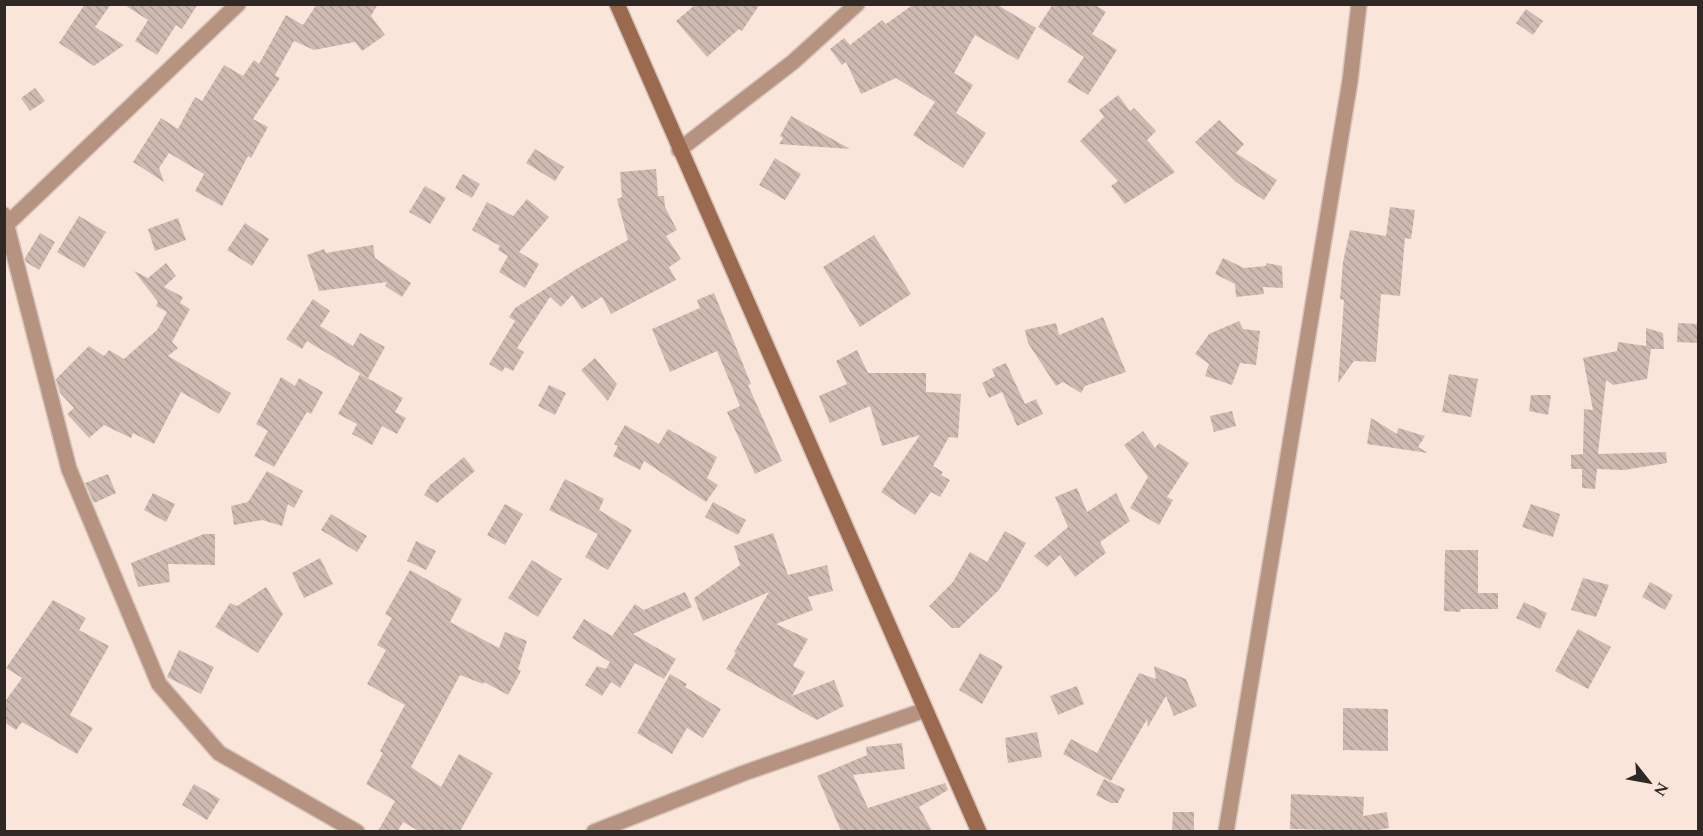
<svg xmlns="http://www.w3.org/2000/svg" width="1703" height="836" font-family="Spectral,serif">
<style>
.building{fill:url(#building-back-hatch)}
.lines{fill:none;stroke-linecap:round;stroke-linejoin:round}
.street-casing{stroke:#d6c3b9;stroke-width:18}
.secondary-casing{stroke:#d6c3b9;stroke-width:18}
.street{stroke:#b69380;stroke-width:15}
.secondary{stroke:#9b694d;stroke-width:15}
</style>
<defs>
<pattern id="building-back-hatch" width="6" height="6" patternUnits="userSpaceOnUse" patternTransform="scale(1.5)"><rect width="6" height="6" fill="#cebab0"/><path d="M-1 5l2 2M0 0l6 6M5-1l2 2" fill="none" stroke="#b1a097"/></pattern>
</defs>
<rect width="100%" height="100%" fill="#fae5da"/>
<g class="building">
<polygon points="85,4 111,4 95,27 124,45 94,66 59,43"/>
<polygon points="123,4 198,4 182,29 176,25 157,55 135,41 148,20"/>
<polygon points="317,4 378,4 371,16 385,35 362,51 355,42 314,50 294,41 275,75 280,78 253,119 268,127 251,158 248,156 222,206 195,191 204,174 169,153 159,168 164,182 133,162 161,118 178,129 195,97 202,101 224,65 243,76 254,60 259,64 286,15 303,25"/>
<polygon points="696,4 760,4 742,31 739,29 707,57 676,21"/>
<polygon points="914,4 996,4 1036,28 1018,60 975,35 954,73 973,85 956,113 986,133 963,168 913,135 935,102 896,78 861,94 846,62 842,65 830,49 844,38 850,45 882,20 886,24"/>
<polygon points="1053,4 1094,4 1106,12 1092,34 1117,50 1088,95 1067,82 1084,57 1038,27"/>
<polygon points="1526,9 1543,21 1533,35 1516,23"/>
<polygon points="35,88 45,101 30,111 21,98"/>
<polygon points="1118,95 1130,111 1134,108 1156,131 1147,140 1175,172 1125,204 1111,186 1118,181 1080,141 1104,117 1099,110"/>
<polygon points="791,116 850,149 779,144 783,138 780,136"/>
<polygon points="1219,120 1244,144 1236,153 1277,180 1264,200 1236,182 1195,142"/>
<polygon points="535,149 564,167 555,181 526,163"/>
<polygon points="775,158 801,174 785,200 759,185"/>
<polygon points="656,169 658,196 664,196 665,207 677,230 666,236 681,259 669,267 676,280 611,314 602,297 582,309 572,295 561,307 550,297 517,348 524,352 513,371 505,367 502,372 489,364 515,321 509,317 515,308 578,268 628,240 617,199 622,197 620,172"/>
<polygon points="463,174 480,184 472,198 455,188"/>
<polygon points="425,186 446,198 430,224 409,212"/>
<polygon points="527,199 549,217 519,252 539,264 525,288 499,272 508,256 498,250 500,246 472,230 487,202 513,216"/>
<polygon points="1390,207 1415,210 1411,239 1405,238 1400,296 1381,294 1376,362 1354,361 1338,383 1344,300 1340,299 1343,262 1350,230 1386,236"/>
<polygon points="79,216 106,232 84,268 57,252"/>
<polygon points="178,218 186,240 155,251 148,229"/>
<polygon points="245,223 269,239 252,266 227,250"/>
<polygon points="40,233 55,242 39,270 26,262 25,258"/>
<polygon points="874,235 911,294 860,327 823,267"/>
<polygon points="373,245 375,258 411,283 402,297 385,286 387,282 319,291 307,255 324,249 326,253"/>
<polygon points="1223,258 1244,268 1266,266 1266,263 1282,266 1283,288 1263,287 1264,294 1236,297 1235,284 1215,274"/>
<polygon points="166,263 176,276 164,287 183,297 180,303 190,309 172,342 178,348 168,356 231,393 219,414 181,392 154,444 133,433 131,438 104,425 89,438 67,414 74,408 60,393 56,379 89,346 104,356 109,350 124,359 157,330 167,312 156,306 158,302 134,271 148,278"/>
<polygon points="714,293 751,384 748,385 782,461 755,474 727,412 740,406 717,351 670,372 652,329 700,308 697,300"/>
<polygon points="313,299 330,311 320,326 353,346 360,333 385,347 368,378 307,341 302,349 286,339"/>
<polygon points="1103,317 1126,372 1085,386 1081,393 1063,382 1056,386 1028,343 1025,330 1056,323 1059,335"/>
<polygon points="1239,321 1243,329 1260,331 1256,365 1240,363 1232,385 1205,376 1209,364 1195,354 1209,334"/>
<polygon points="1678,323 1698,324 1698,343 1677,342"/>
<polygon points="1646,328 1663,333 1664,349 1651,349 1647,379 1613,385 1606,380 1598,454 1666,452 1667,463 1624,470 1597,469 1595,489 1582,488 1582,469 1571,469 1571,455 1583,454 1584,409 1593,410 1583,358 1617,351 1618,342 1646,346"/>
<polygon points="857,350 868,373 926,373 926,392 961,394 958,438 949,437 933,466 943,472 941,475 950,480 940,497 931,492 915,515 881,492 920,435 882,446 870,406 830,423 819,396 847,384 836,361"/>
<polygon points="595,358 617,384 608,401 581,370"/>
<polygon points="1006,363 1025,404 1036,399 1043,414 1017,426 1002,392 989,398 982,383 995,376 992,369"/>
<polygon points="360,374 403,398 395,412 406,418 397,434 382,426 372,445 352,434 357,424 338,414"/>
<polygon points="1449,374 1478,379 1471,417 1442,412"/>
<polygon points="281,377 295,386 299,378 323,392 311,414 307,412 274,467 254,456 268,431 256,424"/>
<polygon points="549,385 566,393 555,415 538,406"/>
<polygon points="1531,395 1551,395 1548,415 1529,411"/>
<polygon points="1232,411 1236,426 1214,432 1210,416"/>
<polygon points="1371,418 1397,434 1398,428 1425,436 1418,447 1428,453 1367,444"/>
<polygon points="625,425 659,444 668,429 717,457 707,478 718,485 706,502 644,461 640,470 613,456 618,446 614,444"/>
<polygon points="1143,431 1155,448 1159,443 1189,463 1167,497 1173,500 1159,525 1130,508 1148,477 1124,445"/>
<polygon points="464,457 475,471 437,503 424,495 430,485"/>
<polygon points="267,471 303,491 294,508 288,504 282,526 262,520 234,525 231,506 248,502"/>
<polygon points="108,474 116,493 94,503 85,483"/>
<polygon points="565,479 604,499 599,510 632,530 608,570 585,557 598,534 549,510"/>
<polygon points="1077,488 1087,512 1116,493 1130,521 1100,542 1106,553 1075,577 1060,555 1047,567 1034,556 1068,527 1055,497"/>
<polygon points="153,493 175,504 166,522 144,510"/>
<polygon points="713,502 746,520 738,535 705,517"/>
<polygon points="505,504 523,514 505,545 487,535"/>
<polygon points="1531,504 1560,514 1553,537 1522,527"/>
<polygon points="331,514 367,536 357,552 321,530"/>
<polygon points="1005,531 1026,543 999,590 959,628 952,628 929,606 953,582 970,552 987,562"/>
<polygon points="773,533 788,575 827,565 833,591 808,597 813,610 776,624 808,639 793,666 805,672 792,696 834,680 844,706 817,720 726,669 736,653 734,652 769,592 703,621 694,598 740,565 734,546"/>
<polygon points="204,534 215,534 215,565 168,564 170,582 138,587 131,563"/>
<polygon points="416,541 436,551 426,570 407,561"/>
<polygon points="1445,550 1478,550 1478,593 1498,593 1498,609 1461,609 1460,612 1444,611"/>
<polygon points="320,558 333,584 304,598 292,573"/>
<polygon points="532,560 562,579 538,617 508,598"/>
<polygon points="410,570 462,599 450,622 499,648 505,632 527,641 518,669 521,671 508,695 484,682 483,684 460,675 411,767 441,787 459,754 493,773 460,831 419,831 403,822 398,831 378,831 395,801 366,784 383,753 380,751 405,705 367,684 386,650 377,645 392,618 385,614"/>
<polygon points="1583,578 1609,585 1596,617 1571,610"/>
<polygon points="1650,582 1673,595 1665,610 1642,597"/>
<polygon points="266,587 283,614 258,653 215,627 230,603 237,606"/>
<polygon points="685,592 692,607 633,634 676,659 664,679 635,663 620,688 611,682 602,696 585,685 597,666 606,669 610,662 572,638 584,619 612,636 635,604 644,610"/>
<polygon points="53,600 86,618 79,630 109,646 70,715 93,728 77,754 22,722 16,730 4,722 4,703 22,678 6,668"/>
<polygon points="1524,602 1547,613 1540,629 1516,618"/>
<polygon points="1578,629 1611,647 1588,689 1555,671"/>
<polygon points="179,650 214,667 201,694 167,677"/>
<polygon points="980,653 1003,666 982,704 959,690"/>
<polygon points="1154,666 1186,679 1197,706 1174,716 1166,696 1148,727 1147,719 1111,781 1063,754 1071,739 1097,753 1139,673 1156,679"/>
<polygon points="670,674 687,684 685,687 721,709 703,738 687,728 672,754 637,733"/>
<polygon points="1077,686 1084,704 1058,715 1050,696"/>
<polygon points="1343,708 1388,709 1388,751 1343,750"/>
<polygon points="1037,732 1042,757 1008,763 1005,738"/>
<polygon points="902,743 905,769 853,775 868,808 945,783 948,790 919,807 932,831 841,831 817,776 867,755 866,747"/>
<polygon points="1104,779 1125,789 1118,803 1111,803 1096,795"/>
<polygon points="194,784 220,799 207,820 182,805"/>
<polygon points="1291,794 1364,797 1363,816 1387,812 1389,828 1371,831 1290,829"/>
<polygon points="1173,812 1194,812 1194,831 1172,831"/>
</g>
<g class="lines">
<defs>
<g id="street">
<polyline points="679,150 793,62 857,4"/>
<polyline points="4,215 69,469 159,684 219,753 357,832"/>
<polyline points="4,227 238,4"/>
<polyline points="594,832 744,773 925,710"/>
<polyline points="1226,832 1350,81 1359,4"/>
</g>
<polyline id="secondary" points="617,4 979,832"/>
</defs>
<use href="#street" class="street-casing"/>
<use href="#secondary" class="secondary-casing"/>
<use href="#street" class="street"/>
<use href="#secondary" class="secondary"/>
</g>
<rect width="1703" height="836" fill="none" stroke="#302824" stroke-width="12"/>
<g transform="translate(1649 782) rotate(121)" stroke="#fae5da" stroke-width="4.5" paint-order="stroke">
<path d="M0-4.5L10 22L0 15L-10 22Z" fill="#302824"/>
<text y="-9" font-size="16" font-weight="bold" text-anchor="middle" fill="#302824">N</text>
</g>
</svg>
